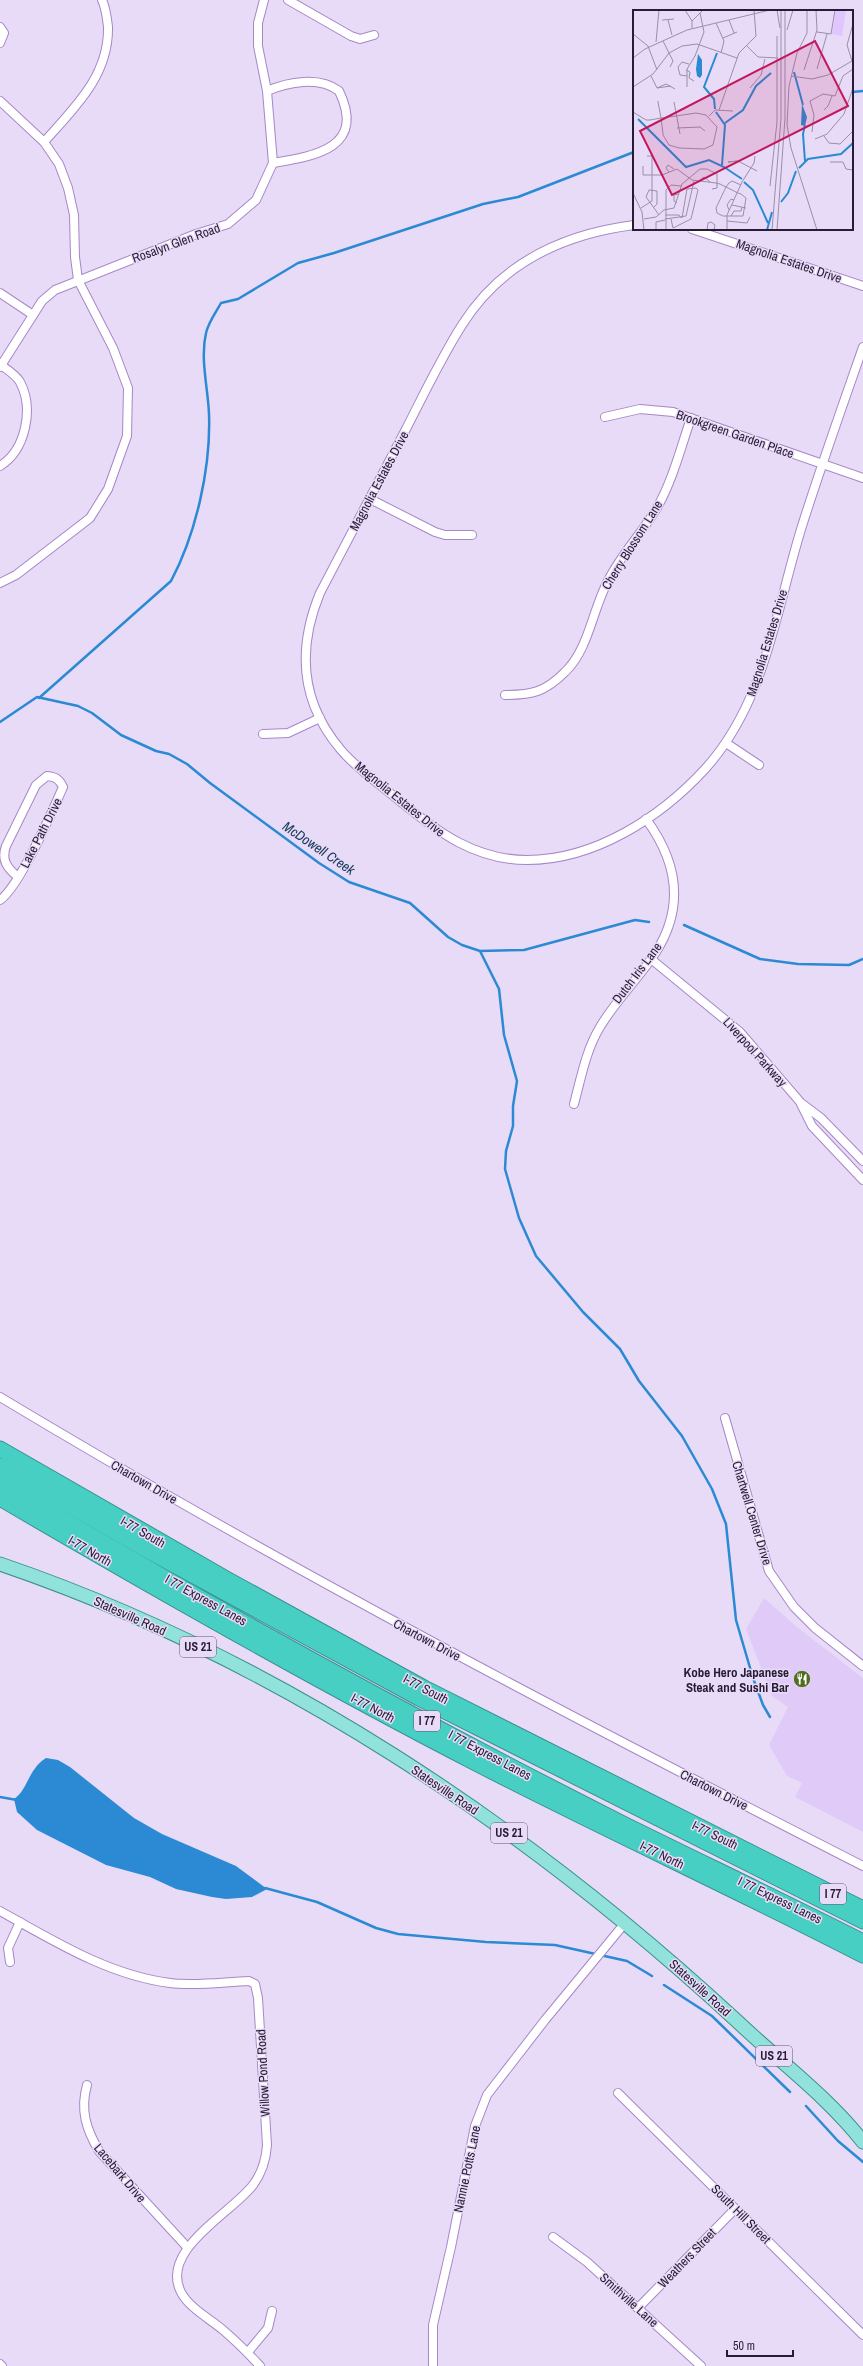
<svg xmlns="http://www.w3.org/2000/svg" width="863" height="2366" font-family="'Archivo Narrow',sans-serif">
<style>
.built{fill:#e0cbf8}
.water{fill:#2b8ad3}
.lines{fill:none;stroke-linecap:round;stroke-linejoin:round}
.stream{stroke:#2b8ad3;stroke-width:2.5}
.minor-casing{stroke:#a787c8;stroke-width:10}
.primary-casing{stroke:#3c9091;stroke-width:15}
.motorway-casing{stroke:#3c9091;stroke-width:17}
.minor{stroke:#fff;stroke-width:8}
.primary{stroke:#91e2db;stroke-width:13}
.motorway{stroke:#47cfc3;stroke-width:15}
.labels{text-anchor:middle;dominant-baseline:central;stroke-width:3;stroke-linejoin:round;paint-order:stroke}
.shield{fill:#e8dbf7;stroke:#62556e;stroke-width:1}
.shield-label{font-size:12px;font-weight:bold;fill:#281b34}
.street-label{font-size:13px;fill:#281b34;stroke:#e8dbf7}
.poi-label{font-size:13px;font-weight:bold;fill:#281b34;stroke:#e8dbf7;text-anchor:end}
.water-label{font-size:14px;font-style:italic;fill:#153a58;stroke:#e8dbf7}
.inset-river{fill:none;stroke:#2b8ad3;stroke-width:2}
.inset-road{fill:none;stroke:#9b8ea9;stroke-width:1}
.view{fill:#c2185b;fill-opacity:0.15;stroke:#c2185b;stroke-width:2}
.inset-edge{fill:none;stroke:#281b34;stroke-width:2}
</style>
<rect width="100%" height="100%" fill="#e8dbf7"/>
<polygon class="built" points="764,1598 797,1627 863,1678 863,1832 795,1797 802,1783 787,1776 769,1745 788,1707 772,1696 746,1629"/>
<path class="water" d="M46 1758 58 1760 70 1767 134 1818 162 1834 236 1866 267 1889 252 1897 226 1899 212 1897 176 1889 150 1877 106 1865 37 1830 17 1812 14 1799C28 1790 28 1769 46 1758Z"/>
<g class="lines">
<g class="stream">
<polyline points="852,92 863,91"/>
<path d="M39 698 171 581C196 534 211 468 209 414 208 388 200 359 206 333 208 323 216 312 221 303L238 299 298 263 334 253 483 204 518 197 634 152"/>
<polyline points="0,722 37,697 78,706 92,713 121,735 156,751 169,754 187,764 210,783 319,863 349,882 410,903 448,937 462,945 480,951 524,950 635,920 649,922"/>
<polyline points="684,925 760,959 798,964 849,965 863,959"/>
<polyline points="480,951 499,989 504,1035 517,1081 513,1106 513,1126 506,1151 505,1169 519,1218 536,1256 583,1312 620,1349 639,1381 682,1436 712,1489 726,1524 736,1620 753,1678 763,1705 770,1717"/>
<polyline points="0,1797 17,1800"/>
<polyline points="265,1888 317,1902 376,1928 398,1934 486,1942 555,1945 627,1961 652,1976"/>
<polyline points="664,1985 712,2016 790,2092"/>
<polyline points="806,2106 838,2141 863,2162"/>
</g>
<defs>
<g id="minor">
<polyline points="288,0 351,36 360,39 374,35"/>
<polyline points="0,27 4,33 0,43"/>
<path d="M267 91C288 82 319 76 339 91 366 147 317 156 273 163"/>
<polyline points="0,101 44,142 59,164 68,188 74,215 75,257 78,280 113,348 128,388 127,436 108,489 90,518 16,575 0,583"/>
<path d="M44 142C74 108 109 76 108 27 107 19 106 8 102 0"/>
<path d="M634 225C564 234 501 263 462 325 441 358 424 394 406 429 377 484 349 538 320 593 297 649 300 702 341 750 358 770 381 785 401 802 439 833 476 860 527 860 595 860 661 817 705 769 766 702 776 609 802 526 821 466 842 407 863 347"/>
<polyline points="692,229 863,286"/>
<polyline points="0,293 33,315"/>
<polyline points="0,367 42,301 55,290 196,234 228,224 256,200 273,163 267,91 258,46 258,23 264,0"/>
<polyline points="605,417 640,409 673,412 863,478"/>
<path d="M0 466C26 450 34 408 20 382 16 375 8 370 1 365"/>
<polyline points="370,499 435,532 445,535 472,535"/>
<path d="M505 695C532 695 545 692 565 672 588 650 592 613 606 585 619 556 642 534 658 506 673 479 681 447 691 418"/>
<polyline points="263,734 288,733 320,718"/>
<polyline points="726,743 759,765"/>
<path d="M0 900C20 886 52 812 63 787 59 779 56 777 47 776L36 785 6 846C1 860 7 868 18 877"/>
<polyline points="651,959 740,1032 801,1103 821,1118 863,1161"/>
<path d="M574 1104C581 1078 586 1050 600 1027 616 1000 639 978 656 952 685 906 677 861 646 819"/>
<polyline points="801,1104 812,1126 863,1180"/>
<path d="M0 1397C281 1566 571 1717 863 1866"/>
<polyline points="725,1418 769,1571 794,1607 815,1628 863,1666"/>
<path d="M0 1911C54 1941 108 1975 170 1983 196 1986 223 1982 249 1981L255 1984 258 1998 267 2145C266 2160 262 2173 253 2185 232 2213 157 2251 182 2294 191 2309 210 2319 223 2330 236 2341 248 2353 260 2366"/>
<polyline points="10,1962 8,1948 20,1922"/>
<path d="M87 2085C80 2110 86 2129 99 2151L187 2247"/>
<polyline points="618,2093 863,2335"/>
<polyline points="553,2237 587,2262 701,2366"/>
<polyline points="638,2308 735,2209"/>
<polyline points="248,2352 268,2328 272,2311"/>
<polyline points="0,2364 2,2366"/>
<polyline points="433,2366 433,2325 451,2247 475,2126 487,2095 545,2020 625,1923"/>
</g>
<path id="primary" d="M0 1564C276 1658 525 1825 738 2022 779 2061 828 2097 863 2142"/>
<g id="motorway">
<polyline points="0,1449 228,1580 424,1688 863,1909"/>
<polyline points="0,1466 152,1553 419,1698 863,1921"/>
<path d="M0 1482C204 1603 413 1718 625 1825 704 1864 784 1902 863 1942"/>
<path d="M0 1498C157 1590 315 1680 476 1763 604 1829 735 1889 863 1955"/>
</g>
</defs>
<use href="#minor" class="minor-casing"/>
<use href="#primary" class="primary-casing"/>
<use href="#motorway" class="motorway-casing"/>
<use href="#minor" class="minor"/>
<use href="#primary" class="primary"/>
<use href="#motorway" class="motorway"/>
</g>
<defs>
<symbol id="restaurant-disc" viewBox="-11 -11 22 22"><circle r="9.5" fill="#526d20" stroke="#e8dbf7"/><path d="M-5-6h1v4h1v-4h1v4h1v-4h1v5L-1.5 .5V6h-2V.5L-5-1ZM5-6V6H3V1.5H1.5Q1.5-4 5-6Z" fill="#fff"/></symbol>
</defs>
<g fill-rule="evenodd">
<use href="#restaurant-disc" x="792" y="1669" width="20" height="20"/>
</g>
<g class="labels">
<g class="shield">
<rect x="180" y="1637" width="36" height="20" rx="3"/>
<rect x="414" y="1711" width="26" height="20" rx="3"/>
<rect x="491" y="1823" width="36" height="20" rx="3"/>
<rect x="820" y="1884" width="26" height="20" rx="3"/>
<rect x="756" y="2046" width="36" height="20" rx="3"/>
</g>
<g class="shield-label">
<text x="198" y="1647">US 21</text>
<text x="427" y="1721">I 77</text>
<text x="509" y="1833">US 21</text>
<text x="833" y="1894">I 77</text>
<text x="774" y="2056">US 21</text>
</g>
<g class="street-label">
<text transform="translate(176 243) rotate(-20)">Rosalyn Glen Road</text>
<text transform="translate(789 261) rotate(19)">Magnolia Estates Drive</text>
<text transform="translate(735 434) rotate(19)">Brookgreen Garden Place</text>
<text transform="translate(379 481) rotate(-62)">Magnolia Estates Drive</text>
<text transform="translate(632 545) rotate(-58)">Cherry Blossom Lane</text>
<text transform="translate(767 643) rotate(-73)">Magnolia Estates Drive</text>
<text transform="translate(400 799) rotate(39)">Magnolia Estates Drive</text>
<text transform="translate(41 833) rotate(-63)">Lake Path Drive</text>
<text transform="translate(637 973) rotate(-53)">Dutch Iris Lane</text>
<text transform="translate(755 1052) rotate(48)">Liverpool Parkway</text>
<text transform="translate(144 1482) rotate(30)">Chartown Drive</text>
<text transform="translate(752 1513) rotate(73)">Chartwell Center Drive</text>
<text transform="translate(143 1532) rotate(30)">I-77 South</text>
<text transform="translate(90 1551) rotate(30)">I-77 North</text>
<text transform="translate(206 1600) rotate(29)">I 77 Express Lanes</text>
<text transform="translate(130 1616) rotate(24)">Statesville Road</text>
<text transform="translate(427 1640) rotate(28)">Chartown Drive</text>
<text transform="translate(426 1689) rotate(28)">I-77 South</text>
<text transform="translate(373 1708) rotate(28)">I-77 North</text>
<text transform="translate(490 1755) rotate(28)">I 77 Express Lanes</text>
<text transform="translate(445 1790) rotate(34)">Statesville Road</text>
<text transform="translate(714 1790) rotate(27)">Chartown Drive</text>
<text transform="translate(715 1835) rotate(26)">I-77 South</text>
<text transform="translate(662 1855) rotate(26)">I-77 North</text>
<text transform="translate(780 1900) rotate(26)">I 77 Express Lanes</text>
<text transform="translate(700 1988) rotate(42)">Statesville Road</text>
<text transform="translate(263 2073) rotate(-93)">Willow Pond Road</text>
<text transform="translate(467 2169) rotate(-78)">Nannie Potts Lane</text>
<text transform="translate(120 2173) rotate(50)">Lacebark Drive</text>
<text transform="translate(741 2214) rotate(45)">South Hill Street</text>
<text transform="translate(687 2258) rotate(-46)">Weathers Street</text>
<text transform="translate(629 2300) rotate(42)">Smithville Lane</text>
</g>
<g class="poi-label">
<text x="789" y="1672">Kobe Hero Japanese<tspan x="789" dy="15">Steak and Sushi Bar</tspan></text>
</g>
<g class="water-label">
<text transform="translate(319 848) rotate(34)">McDowell Creek</text>
</g>
</g>
<g transform="translate(633 10)">
<rect width="220" height="220" fill="#e8dbf7"/>
<path d="M203 0H213L209 26 199 24Z" fill="#e0c5fe"/>
<path d="M65 44 69 50V65L67 68 64 66 63 59ZM169 94 174 107 172 116 168 115Z" fill="#2b8ad3"/>
<path class="inset-river" d="M161 62 170 95M82 99 81 89 71 77 84 43M83 102 92 115 89 155M5 109 53 157 76 150 91 157 109 169M92 113 110 100 123 76 138 63M172 115 170 124 172 151M166 158 175 149 208 144 220 133M111 172 120 180 135 213M148 192 155 183 163 161M134 220 139 202"/>
<path class="inset-road" d="M52 0 59 11M144 0 147 18M174 0V23L164 43 156 76 154 115 158 138 184 220M29 10 41 9M35 10 39 25M96 10 101 23M83 13 91 31 88 43M220 14 214 35 220 54M59 18V11L70 0M154 20 160 0M184 22 198 24 202 0M0 24 15 36 24 60M90 28 104 22M30 31 40 51 37 57M23 32 26 0M113 35 125 47 145 48M0 48 12 39 54 20 137 0M184 59 194 24M53 60 57 62 56 68 61 71M171 60 184 20 183 0M18 66 24 78 33 74 42 79M54 66 47 65 45 57 49 52 56 54M158 66 179 69 195 65 219 51M0 77 20 64 36 43 49 36 64 34 104 48M54 77V59L62 46 71 22 67 3M24 78 38 76M117 78 128 65 132 49M41 92 47 124M86 100 106 43 123 26 121 0M191 100 195 96 199 86M0 102 13 110H17L28 108 43 106 63 103 73 105 84 117 80 135 71 139 46 138 36 135 30 125V124L28 108 25 92V91M76 106 82 100 100 101M44 118 67 117 72 121M179 122 181 105 177 91 190 84 202 86 210 66 220 59M191 126 196 133 207 134 220 121M182 129 194 124 211 104 220 78M104 151 95 152 105 151 124 161M197 152H210M210 152 213 159 220 160M10 156V165H29L44 159 59 170 83 173 87 174 105 183 108 184 113 188 110 206H90L84 203 83 198 93 177 96 173 99 171 108 175M36 162 33 158 35 155 41 159M66 171 71 167 77 172M137 176 144 112V26M0 183 9 202 11 220M44 193 41 191V185L46 184M99 195 113 198M21 197 24 194V181L16 180 13 187 16 191 26 205M8 198 19 191V146H14M96 200 94 195 98 189 101 190M32 205H46L48 208M98 206 101 201H108L109 197M11 209 23 207 31 200 41 198 49 174 67 159H74L84 164V178L79 179M32 209 53 206 61 171M38 209 40 218 58 209 65 180 63 178 54 179 49 208M94 211 114 213 117 207M23 220V212L32 210M33 220V180L38 175 48 176M74 220 75 213 78 212 82 215 81 220M94 220V205L109 172 121 153 122 146M139 220 148 108V0M144 220 152 108V0"/>
<path class="view" d="M182 31 215 96 39 185 7 121Z"/>
<rect width="220" height="220" class="inset-edge"/>
</g>
<path d="M727 2350v6h66v-6" fill="none" stroke="#281b34" stroke-width="2"/>
<text x="733" y="2350" font-size="12" fill="#281b34" stroke="#e8dbf7" stroke-width="3" paint-order="stroke">50 m</text>
</svg>
